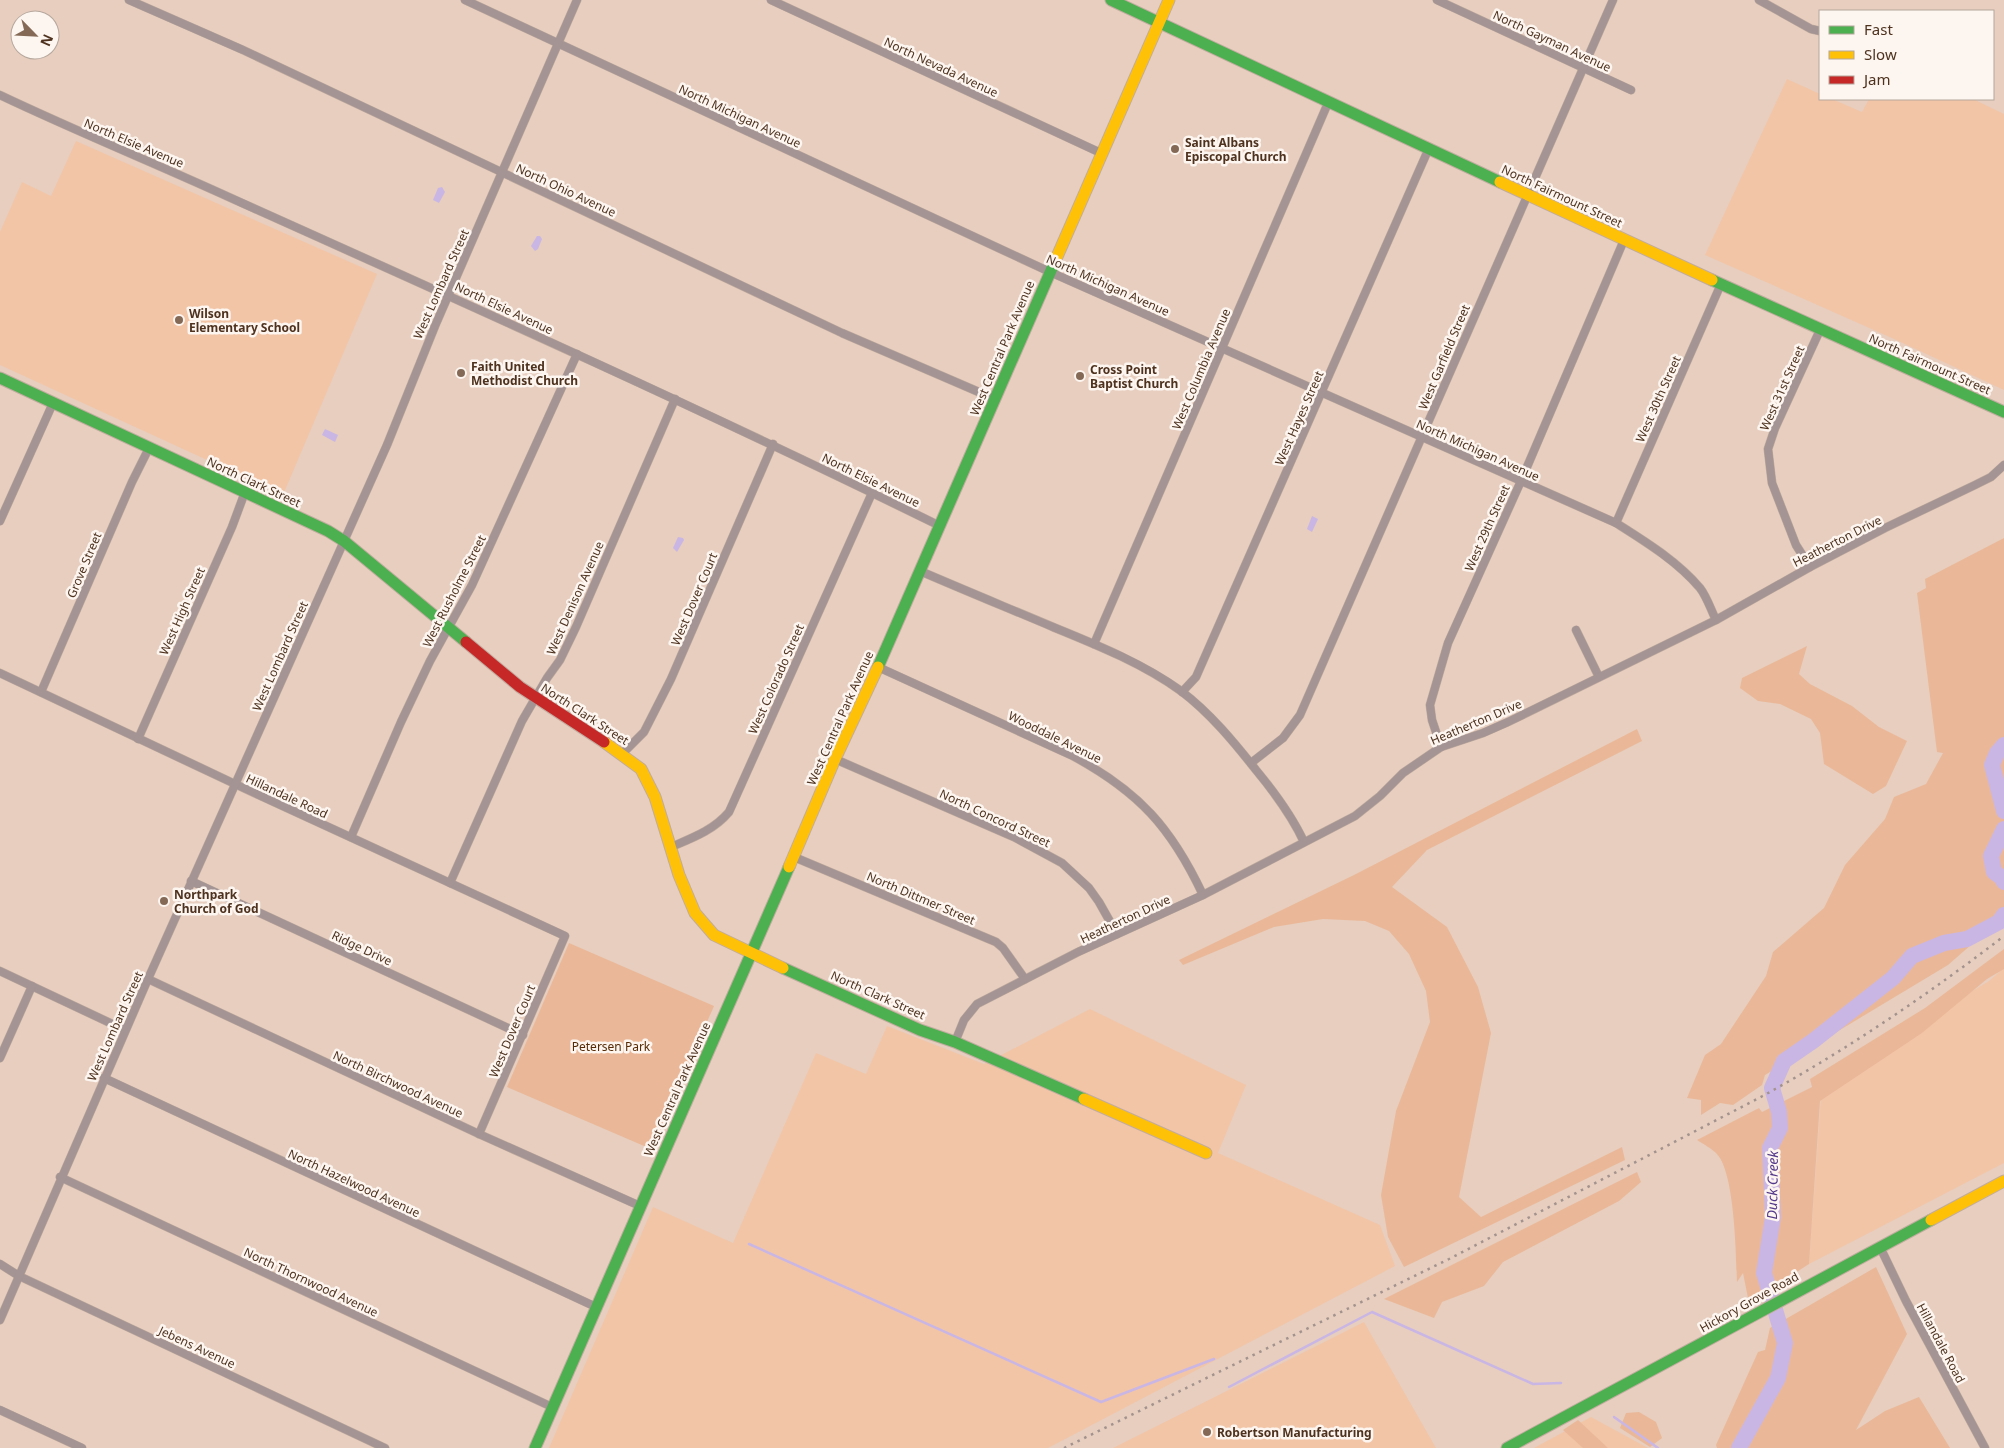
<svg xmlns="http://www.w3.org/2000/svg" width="2004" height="1448" font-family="'Noto Sans',sans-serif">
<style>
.built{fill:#f2c5a7}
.green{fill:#eab898}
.water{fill:#c9b6e4}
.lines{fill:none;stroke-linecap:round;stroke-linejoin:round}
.stream{stroke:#c9b6e4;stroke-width:2.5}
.river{stroke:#c9b6e4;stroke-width:16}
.street-casing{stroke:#c2ac9f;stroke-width:9}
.fast-casing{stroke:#c2ac9f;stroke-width:13}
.slow-casing{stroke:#c2ac9f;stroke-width:13}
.jam-casing{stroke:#c2ac9f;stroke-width:13}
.street{stroke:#a49494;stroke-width:8}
.fast{stroke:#4caf50;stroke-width:11}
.slow{stroke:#ffc107;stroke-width:11}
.jam{stroke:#c62828;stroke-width:11}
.rail{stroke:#a3928d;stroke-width:2.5;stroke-dasharray:2.5 5;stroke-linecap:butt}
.poi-dot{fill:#846956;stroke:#fcf5f0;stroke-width:2}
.labels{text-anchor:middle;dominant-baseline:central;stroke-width:5;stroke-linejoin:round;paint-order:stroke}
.street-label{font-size:12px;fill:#4e321e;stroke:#fcf5f0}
.poi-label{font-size:12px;font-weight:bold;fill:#4e321e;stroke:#fcf5f0;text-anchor:start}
.park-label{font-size:12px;fill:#562a04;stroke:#fcf5f0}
.water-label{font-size:14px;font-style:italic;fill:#52378a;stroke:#fcf5f0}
</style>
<rect width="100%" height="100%" fill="#e7cebf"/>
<g class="built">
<polygon points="1787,79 1820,94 1820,99 1832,99 1862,112 1869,99 1973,99 2004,114 2004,390 1894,339 1705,255"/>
<polygon points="76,141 377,274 283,495 0,365 0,232 22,182 51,196"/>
<polygon points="2004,968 2004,1163 1809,1264 1822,1082 1989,981"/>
<polygon points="1090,1009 1246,1085 1218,1153 1380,1225 1395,1266 1048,1448 549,1448 653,1207 733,1243 816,1053 866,1074 887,1026 984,1064"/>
<polygon points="1364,1322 1436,1448 1113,1448"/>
<polygon points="1591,1417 1648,1448 1534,1448"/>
</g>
<g class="green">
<polygon points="2004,538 2004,916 1948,965 1765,1075 1762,1085 1733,1105 1720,1103 1701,1115 1701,1100 1687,1098 1705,1055 1721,1044 1766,976 1773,952 1824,908 1845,865 1885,819 1894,797 1926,784 1943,753 1937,752 1917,593 1926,588 1925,579"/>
<polygon points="1807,646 1799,674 1810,684 1852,706 1879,727 1907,741 1886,786 1873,794 1824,764 1820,733 1811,719 1780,704 1758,701 1740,688 1742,678"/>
<polygon points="1637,729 1642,741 1427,850 1392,887 1447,927 1478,987 1491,1033 1459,1197 1481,1217 1622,1147 1625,1160 1404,1267 1388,1237 1381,1195 1396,1111 1430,1022 1426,991 1409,954 1389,931 1365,921 1323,919 1274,927 1183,965 1179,960 1354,875"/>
<polygon points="569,943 714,1006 651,1149 507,1087"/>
<path d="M2004 949V969L1987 979 1922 1033 1820 1101 1809 1264 1749 1303 1743 1273 1737 1282C1736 1254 1735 1171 1716 1153 1711 1148 1703 1144 1697 1140L1759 1108 1762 1112 1812 1087 1810 1079 1925 1008Z"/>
<polygon points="1637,1172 1641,1182 1619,1201 1503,1262 1484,1286 1442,1302 1434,1318 1384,1299"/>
<polygon points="1876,1267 1907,1334 1856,1430 1885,1411 1919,1397 1950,1448 1745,1448 1750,1420 1736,1448 1717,1448 1716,1445 1758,1352 1765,1350 1770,1328"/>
<polygon points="1639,1412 1656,1422 1662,1438 1650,1447 1620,1428 1626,1413"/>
<polygon points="1578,1420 1608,1448 1583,1448 1563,1430"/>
</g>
<g class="water">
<polygon points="442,187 445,192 439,203 433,200 438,188"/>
<polygon points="537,236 540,236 542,239 538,249 535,251 531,246"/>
<polygon points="325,429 338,435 335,442 322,435"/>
<polygon points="1312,516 1318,519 1312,532 1307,529"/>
<polygon points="678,537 683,538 684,540 677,552 673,548"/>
</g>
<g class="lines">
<g class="stream">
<polyline points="749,1244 1101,1402 1214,1359"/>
<polyline points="1229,1387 1372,1312 1533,1384 1561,1383"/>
<polyline points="1614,1417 1658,1448"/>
</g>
<g class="river">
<polyline points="2004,745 1997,753 1992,765 2004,811"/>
<polyline points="2004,829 1991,856 1994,872 2001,877 2004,882"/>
<polyline points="1739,1448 1778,1378 1785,1343 1764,1273 1773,1217 1770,1148 1780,1128 1779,1112 1772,1088 1784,1061 1813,1041 1893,978 1912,956 1944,943 1967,939 1999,922 2004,915"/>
</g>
<defs>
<g id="street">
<polyline points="129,0 243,50 842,333 995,399"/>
<path d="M465 0 1050 272 1616 523C1646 542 1677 561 1700 588 1707 597 1711 610 1716 620"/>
<polyline points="771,0 1103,154"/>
<polyline points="1437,0 1631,90"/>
<polyline points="1759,0 1811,29 1820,31"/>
<path d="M0 95C80 133 162 166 242 203 476 308 710 413 940 526"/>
<polyline points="0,521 53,403"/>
<polyline points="1616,523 1721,284"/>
<polyline points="1810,567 1796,545 1772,483 1768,449 1775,428 1820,330"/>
<path d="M920 571C964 590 1008 608 1053 627 1097 645 1142 663 1181 691 1210 713 1234 742 1256 770 1275 793 1292 816 1304 842"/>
<polyline points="1576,630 1599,677"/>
<polyline points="1094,644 1328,103"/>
<path d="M878 667 1073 756C1139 792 1171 827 1203 895"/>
<polyline points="0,673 235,784 565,936 479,1134"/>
<polyline points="41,692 132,482 149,448"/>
<polyline points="1182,692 1196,677 1429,148"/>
<polyline points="138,739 232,527 245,492"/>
<polyline points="1441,747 1432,720 1430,705 1448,643 1521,481 1624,240"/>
<polyline points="622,754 644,732 671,679 773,444"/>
<polyline points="835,759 1014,837 1062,863 1089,888 1099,902 1117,934"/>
<polyline points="1251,763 1283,738 1300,715 1613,0"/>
<polyline points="351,837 401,722 430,661 472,585 577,354"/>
<path d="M671 847C692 838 714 830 729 812L872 493"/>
<polyline points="794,857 996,942 1003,948 1025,979"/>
<polyline points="191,881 523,1035"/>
<polyline points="450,883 522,721 547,678 560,660 576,627 675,399"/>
<polyline points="0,971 125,1030"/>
<polyline points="148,979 479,1134 640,1206"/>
<polyline points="955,1042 964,1020 977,1004 1078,952 1203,895 1355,816 1380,796 1403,773 1441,747 1483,733 1508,722 1716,620 1810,567 1885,528 1975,485 1991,477 2004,465"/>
<polyline points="0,1058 32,986"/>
<polyline points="104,1078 596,1307"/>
<polyline points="60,1177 552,1407"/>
<polyline points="1880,1247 1906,1301 1985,1448"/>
<polyline points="0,1264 19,1276 385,1448"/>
<polyline points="0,1320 148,979 387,445 435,326 577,0"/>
<polyline points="0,1410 82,1448"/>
</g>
<g id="fast">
<polyline points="1111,0 1500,182"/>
<polyline points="1712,280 2004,412"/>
<polyline points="0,378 328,531 344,541 466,642"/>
<polyline points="878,667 1056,259"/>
<polyline points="783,968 920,1030 955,1042 1084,1099"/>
<polyline points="535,1448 789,867"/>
<polyline points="1507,1448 1931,1220"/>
</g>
<g id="slow">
<polyline points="1500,182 1712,280"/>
<polyline points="1056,259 1169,0"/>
<polyline points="604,742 641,769 655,797 679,875 695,913 714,935 783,968"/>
<polyline points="789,867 835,759 878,667"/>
<polyline points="1084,1099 1206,1153"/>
<polyline points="1931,1220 2004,1181"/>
</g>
<polyline id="jam" points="466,642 520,687 604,742"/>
</defs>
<use href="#street" class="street-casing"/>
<use href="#fast" class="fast-casing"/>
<use href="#slow" class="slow-casing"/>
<use href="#jam" class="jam-casing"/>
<use href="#street" class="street"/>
<use href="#fast" class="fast"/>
<use href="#slow" class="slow"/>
<use href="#jam" class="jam"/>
<path class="rail" d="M1064 1448 1449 1259 1759 1098C1845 1051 1926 996 2004 936"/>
</g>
<g class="poi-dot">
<circle cx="1175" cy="149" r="5"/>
<circle cx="179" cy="320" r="5"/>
<circle cx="461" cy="373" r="5"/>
<circle cx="1080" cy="376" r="5"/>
<circle cx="164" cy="901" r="5"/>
<circle cx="1207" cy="1432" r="5"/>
</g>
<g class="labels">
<g class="street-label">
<text transform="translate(1552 41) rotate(25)">North Gayman Avenue</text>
<text transform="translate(941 67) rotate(25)">North Nevada Avenue</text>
<text transform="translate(740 116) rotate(25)">North Michigan Avenue</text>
<text transform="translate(134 143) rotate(23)">North Elsie Avenue</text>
<text transform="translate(566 190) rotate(25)">North Ohio Avenue</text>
<text transform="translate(1562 196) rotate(25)">North Fairmount Street</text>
<text transform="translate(441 284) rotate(-66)">West Lombard Street</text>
<text transform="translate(1108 285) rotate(24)">North Michigan Avenue</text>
<text transform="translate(504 308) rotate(25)">North Elsie Avenue</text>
<text transform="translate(1002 348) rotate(-67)">West Central Park Avenue</text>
<text transform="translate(1444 357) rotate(-67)">West Garfield Street</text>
<text transform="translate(1930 364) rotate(24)">North Fairmount Street</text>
<text transform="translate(1201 369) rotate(-67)">West Columbia Avenue</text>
<text transform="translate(1782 388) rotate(-66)">West 31st Street</text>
<text transform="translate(1658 399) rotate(-66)">West 30th Street</text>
<text transform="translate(1299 418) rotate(-66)">West Hayes Street</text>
<text transform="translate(1478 450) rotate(24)">North Michigan Avenue</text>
<text transform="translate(871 480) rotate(26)">North Elsie Avenue</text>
<text transform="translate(254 482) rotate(25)">North Clark Street</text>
<text transform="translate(1487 528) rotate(-66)">West 29th Street</text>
<text transform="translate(1837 541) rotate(-27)">Heatherton Drive</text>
<text transform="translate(84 565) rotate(-67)">Grove Street</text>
<text transform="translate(454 591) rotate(-63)">West Rusholme Street</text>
<text transform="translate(575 598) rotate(-66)">West Denison Avenue</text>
<text transform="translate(694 599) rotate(-67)">West Dover Court</text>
<text transform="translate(182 611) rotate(-66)">West High Street</text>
<text transform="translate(280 656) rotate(-66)">West Lombard Street</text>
<text transform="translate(776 679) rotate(-66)">West Colorado Street</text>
<text transform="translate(585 714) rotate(33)">North Clark Street</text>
<text transform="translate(840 718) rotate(-66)">West Central Park Avenue</text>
<text transform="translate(1476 722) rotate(-23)">Heatherton Drive</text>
<text transform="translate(1055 737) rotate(26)">Wooddale Avenue</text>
<text transform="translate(287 796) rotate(25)">Hillandale Road</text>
<text transform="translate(995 818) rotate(25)">North Concord Street</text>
<text transform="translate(921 898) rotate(23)">North Dittmer Street</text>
<text transform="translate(1125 919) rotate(-25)">Heatherton Drive</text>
<text transform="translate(362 948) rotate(25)">Ridge Drive</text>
<text transform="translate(878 995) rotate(24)">North Clark Street</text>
<text transform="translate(115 1026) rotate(-66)">West Lombard Street</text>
<text transform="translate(512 1031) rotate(-67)">West Dover Court</text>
<text transform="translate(398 1084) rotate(25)">North Birchwood Avenue</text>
<text transform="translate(677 1089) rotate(-66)">West Central Park Avenue</text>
<text transform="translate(354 1183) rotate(25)">North Hazelwood Avenue</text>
<text transform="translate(311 1282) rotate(25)">North Thornwood Avenue</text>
<text transform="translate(1749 1302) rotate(-29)">Hickory Grove Road</text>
<text transform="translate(1941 1343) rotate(62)">Hillandale Road</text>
<text transform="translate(197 1347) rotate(25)">Jebens Avenue</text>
</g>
<g class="poi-label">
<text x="1185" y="142">Saint Albans<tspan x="1185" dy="14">Episcopal Church</tspan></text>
<text x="189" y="313">Wilson<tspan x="189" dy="14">Elementary School</tspan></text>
<text x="471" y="366">Faith United<tspan x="471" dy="14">Methodist Church</tspan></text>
<text x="1090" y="369">Cross Point<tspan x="1090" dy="14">Baptist Church</tspan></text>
<text x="174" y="894">Northpark<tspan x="174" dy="14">Church of God</tspan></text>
<text x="1217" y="1432">Robertson Manufacturing</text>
</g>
<g class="park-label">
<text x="611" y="1046">Petersen Park</text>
</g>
<g class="water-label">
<text transform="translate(1772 1185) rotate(-89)">Duck Creek</text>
</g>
</g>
<rect x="1819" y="10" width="175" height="90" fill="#fcf5f0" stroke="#b6a79c"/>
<rect x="1829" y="26" width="25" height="8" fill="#4caf50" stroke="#b6a79c"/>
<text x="1864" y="35" font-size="15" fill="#4e321e">Fast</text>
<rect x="1829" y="51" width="25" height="8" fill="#ffc107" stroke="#b6a79c"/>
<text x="1864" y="60" font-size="15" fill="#4e321e">Slow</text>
<rect x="1829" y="76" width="25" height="8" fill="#c62828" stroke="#b6a79c"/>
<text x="1864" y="85" font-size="15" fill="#4e321e">Jam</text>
<g transform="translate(35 35) rotate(114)"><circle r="24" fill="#fcf5f0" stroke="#b6a79c"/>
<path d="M0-4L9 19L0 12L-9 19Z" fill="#846956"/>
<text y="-8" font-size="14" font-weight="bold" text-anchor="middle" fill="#4e321e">N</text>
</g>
</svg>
